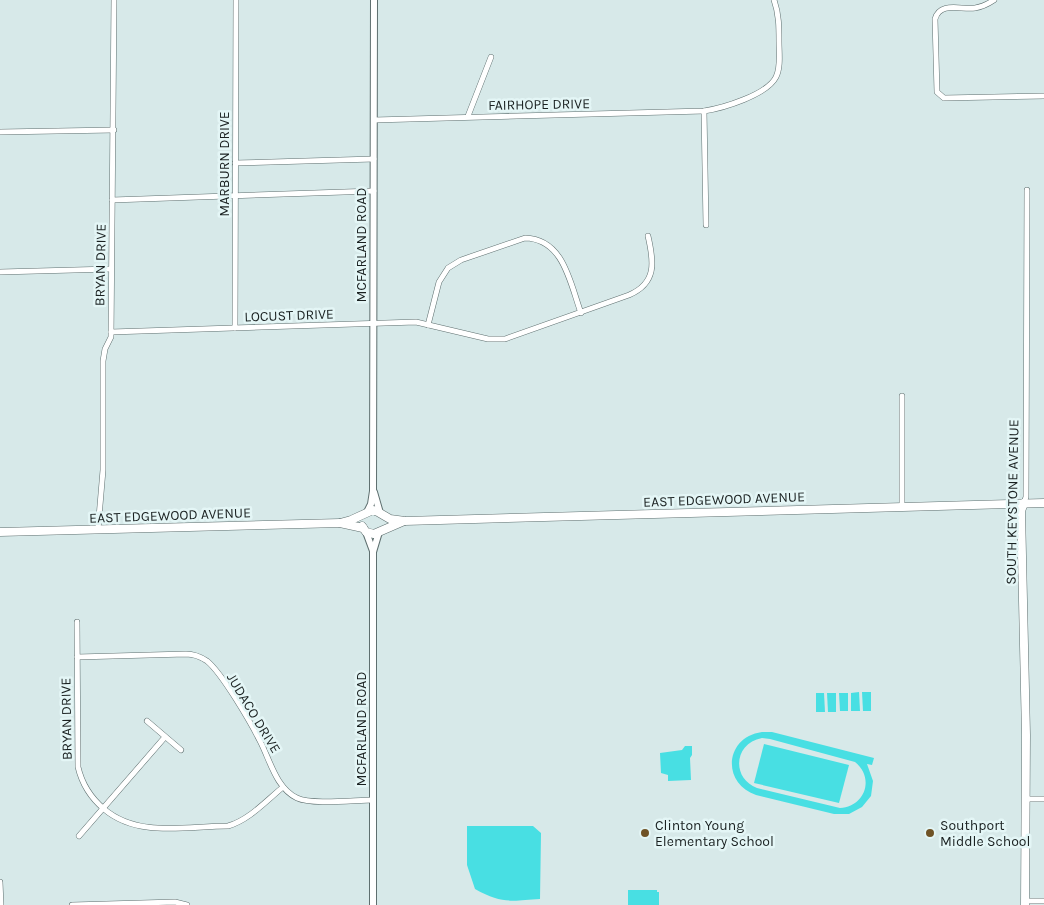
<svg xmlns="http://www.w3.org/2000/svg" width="1044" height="905" font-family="Karla,sans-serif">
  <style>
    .green { fill: #48dfe3; fill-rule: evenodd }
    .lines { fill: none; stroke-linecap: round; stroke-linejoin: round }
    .minor-casing { stroke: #5e6f6f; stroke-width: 6 }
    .tertiary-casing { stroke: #5e6f6f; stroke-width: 8 }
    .secondary-casing { stroke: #5e6f6f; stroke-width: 9 }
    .minor { stroke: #fff; stroke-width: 5 }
    .tertiary { stroke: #fff; stroke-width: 6 }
    .secondary { stroke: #fff; stroke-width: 8 }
    .poi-dot { fill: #6f5326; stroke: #e4f6f6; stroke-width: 2 }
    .labels { text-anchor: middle; stroke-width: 5; stroke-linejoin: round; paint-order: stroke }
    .street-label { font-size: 14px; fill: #1a2121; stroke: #e4f6f6 }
    .poi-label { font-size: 14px; fill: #1a2121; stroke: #e4f6f6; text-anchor: start }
  </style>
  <rect width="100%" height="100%" fill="#d7e9e9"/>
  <!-- green -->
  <g class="green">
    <polygon points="859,692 860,711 851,711 851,693"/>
    <polygon points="862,692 871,692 871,711 863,711"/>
    <polygon points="816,693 824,693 825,712 816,712"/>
    <polygon points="827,693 836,693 836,712 828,712"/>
    <polygon points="839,693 848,693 848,711 840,711"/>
    <path d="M762 732H772L874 758 872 765 867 764 873 781 871 796 862 807 849 814H834L756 795C721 783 725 737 762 732ZM762 738 770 739 855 762C875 778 865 807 840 808L757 788C731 778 734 743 762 738Z"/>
    <polygon points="764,744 849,765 839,803 754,783"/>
    <polygon points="685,746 692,746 692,755 690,758 691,780 668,781 668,775 661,773 660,753 682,750"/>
    <path d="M467 826H533L541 833 540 899C511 901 502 904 475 889L467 865Z"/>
    <polygon points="657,890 657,892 659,892 659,905 628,905 628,890"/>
  </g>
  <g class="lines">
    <defs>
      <g id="minor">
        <path d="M994 0C988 4 982 7 975 8 961 10 940 1 935 19L937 92 944 98 1044 96"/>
        <polyline points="704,111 706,225"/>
        <polyline points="468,116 491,57"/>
        <path d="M374 120 704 111C723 108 767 95 776 77 781 67 779 53 779 42 779 27 779 14 774 0"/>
        <polyline points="0,132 114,130"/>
        <polyline points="235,163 374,159"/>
        <polyline points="112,200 374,191"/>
        <polyline points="0,272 111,269"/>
        <path d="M428 325 439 282 448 268 461 260 525 238C564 239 570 283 581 313"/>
        <polyline points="235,328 236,0"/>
        <path d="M111 332 416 322 488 339H505L629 295C657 283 654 262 648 236"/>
        <polyline points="1024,503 1026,497 1027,190"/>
        <polyline points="902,507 902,396"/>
        <polyline points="98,529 103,470 103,361 105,349 111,337 114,0"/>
        <path d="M77 622 78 767C82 784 91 798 104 809 138 838 186 826 228 826 249 820 266 801 283 787"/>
        <path d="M77 657 186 654C193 654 201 657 207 661 222 673 251 723 260 741 270 760 276 788 297 798 312 805 355 800 373 800"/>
        <polyline points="147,721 181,750"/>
        <polyline points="1025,799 1044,799"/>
        <polyline points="79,836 165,737"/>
        <polyline points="0,882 1,905"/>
        <polyline points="1025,901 1044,901"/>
        <polyline points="72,905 175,902 187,905"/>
      </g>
      <g id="tertiary">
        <polyline points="374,492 380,513"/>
        <polyline points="367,512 371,504 373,491 374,0"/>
        <polyline points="366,532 373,551"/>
        <polyline points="373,905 373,552 379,532"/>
      </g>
      <g id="secondary">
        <polyline points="1024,503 1021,511 1026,735 1025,905"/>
        <polyline points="340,523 351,520 373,510 378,512 390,519 405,521 1044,503"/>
        <polyline points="362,526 366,532 374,534 404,521"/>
        <polyline points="0,532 340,523 363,528"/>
      </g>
    </defs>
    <!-- minor casing -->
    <use href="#minor" class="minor-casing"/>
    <!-- tertiary casing -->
    <use href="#tertiary" class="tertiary-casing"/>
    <!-- secondary casing -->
    <use href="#secondary" class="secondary-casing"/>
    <!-- minor -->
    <use href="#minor" class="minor"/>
    <!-- tertiary -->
    <use href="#tertiary" class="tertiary"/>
    <!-- secondary -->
    <use href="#secondary" class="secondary"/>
  </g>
  <!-- markers -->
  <g class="poi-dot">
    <circle cx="645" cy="833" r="5"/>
    <circle cx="930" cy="833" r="5"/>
  </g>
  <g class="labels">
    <!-- street labels -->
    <g class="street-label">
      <text transform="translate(539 104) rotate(-1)" y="5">FAIRHOPE DRIVE</text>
      <text transform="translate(224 164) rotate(-90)" y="5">MARBURN DRIVE</text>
      <text transform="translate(361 245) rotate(-90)" y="5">MCFARLAND ROAD</text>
      <text transform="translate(100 265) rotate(-89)" y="5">BRYAN DRIVE</text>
      <text transform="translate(289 315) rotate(-2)" y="5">LOCUST DRIVE</text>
      <text transform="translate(724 499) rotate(-2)" y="5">EAST EDGEWOOD AVENUE</text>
      <text transform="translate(1012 502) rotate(-89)" y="5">SOUTH KEYSTONE AVENUE</text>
      <text transform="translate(170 515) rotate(-2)" y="5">EAST EDGEWOOD AVENUE</text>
      <text transform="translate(254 713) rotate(59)" y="5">JUDACO DRIVE</text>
      <text transform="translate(66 719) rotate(-91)" y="5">BRYAN DRIVE</text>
      <text transform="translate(361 729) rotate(-90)" y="5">MCFARLAND ROAD</text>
    </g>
    <!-- poi labels -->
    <g class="poi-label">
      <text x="655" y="830">Clinton Young<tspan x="655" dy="16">Elementary School</tspan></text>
      <text x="940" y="830">Southport<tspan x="940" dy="16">Middle School</tspan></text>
    </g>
  </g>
</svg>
